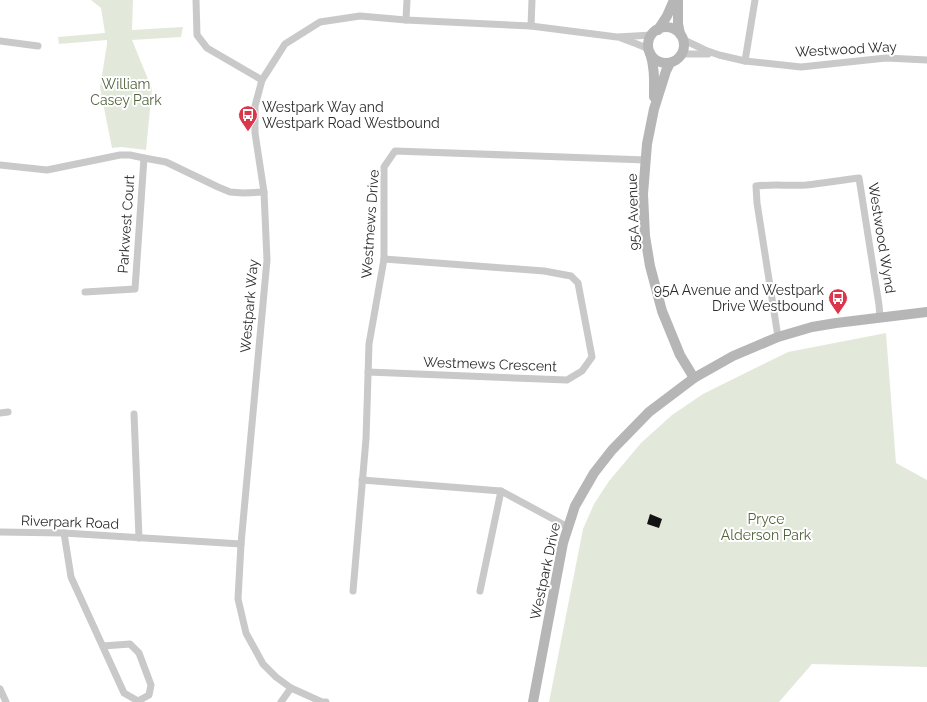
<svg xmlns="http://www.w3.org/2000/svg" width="927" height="702" font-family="Raleway,sans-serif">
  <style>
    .green { fill: #e3e9da }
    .building { fill: #131313 }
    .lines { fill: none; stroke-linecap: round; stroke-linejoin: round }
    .street { stroke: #c9c9c9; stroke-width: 7 }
    .secondary { stroke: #b6b6b6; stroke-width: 10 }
    .labels { text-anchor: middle; stroke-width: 4; stroke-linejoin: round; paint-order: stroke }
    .street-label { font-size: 14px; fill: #2c2c2c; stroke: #fff }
    .park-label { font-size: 14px; fill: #51643c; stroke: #fff }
    .poi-label { font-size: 14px; fill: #2c2c2c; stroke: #fff; text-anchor: start }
  </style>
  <rect width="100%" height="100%" fill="#fff"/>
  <!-- green -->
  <g class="green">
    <polygon points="91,0 133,0 132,30 183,27 181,37 132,40 152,89 146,150 121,147 112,148 100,88 107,44 107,40 59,44 58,37 105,33 101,8"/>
    <polygon points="886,333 896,463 927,480 927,667 812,664 779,702 549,702 583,529 594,504 609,481 641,443 672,415 703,394 788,352"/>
  </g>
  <!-- building -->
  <polygon class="building" points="650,514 662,519 659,528 647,524"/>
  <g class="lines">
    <!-- street -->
    <g class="street">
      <polyline points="196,0 197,35 207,48 262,80"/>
      <polyline points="406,20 407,0"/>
      <polyline points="531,26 532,0"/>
      <polyline points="621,38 637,44 649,49"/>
      <polyline points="682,39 705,50 719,55 745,61 801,67 886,58 927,60"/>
      <polyline points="0,41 38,46"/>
      <polyline points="682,54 708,54"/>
      <polyline points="745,61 755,0"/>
      <polyline points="0,165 47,170 120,155 130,155 144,158 166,162 218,187 230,192 243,193 264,192"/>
      <polyline points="85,292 135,289 144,158"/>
      <path d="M778 337 757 203 756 186C773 184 789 186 806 185 824 183 842 180 859 178L879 305 880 318"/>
      <polyline points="368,372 567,380 582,371 592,357 578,283 571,276 544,271 384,259"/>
      <polyline points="0,413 8,412"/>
      <polyline points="134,414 139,538"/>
      <polyline points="362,480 501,491 568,527"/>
      <polyline points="0,532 64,533 241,544"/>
      <polyline points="64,533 71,577 124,693 138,701 149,695 151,685 139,653 130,644 103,646"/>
      <polyline points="353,591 366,439 369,344 384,259 384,167 395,151 646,160"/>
      <polyline points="480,591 501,491"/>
      <polyline points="0,689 6,702"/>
      <polyline points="281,702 291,688"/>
      <polyline points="326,702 322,702 291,688 276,677 263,664 246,633 238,599 241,544 267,260 264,192 255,133 255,106 262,80 285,44 320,22 360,16 406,20 531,26 617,37 652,35"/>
    </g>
    <!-- secondary -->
    <g class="secondary">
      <polyline points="678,0 678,24 680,34"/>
      <circle cx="666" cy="45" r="18"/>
      <polyline points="658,30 667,16 674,0"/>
      <path d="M650 53C655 68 654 82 654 97"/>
      <polyline points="670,63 666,71 654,109 647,144 643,194 645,236 650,266 662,311 680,355 694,378"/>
      <polyline points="533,702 563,543 575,506 594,473 612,450 649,412 694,378 733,356 778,337 812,327 836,323 927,312"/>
    </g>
  </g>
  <!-- icons -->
  <defs>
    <symbol id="bus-pin" viewBox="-11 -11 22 30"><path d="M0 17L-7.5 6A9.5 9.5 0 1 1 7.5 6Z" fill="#db364a" stroke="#fff"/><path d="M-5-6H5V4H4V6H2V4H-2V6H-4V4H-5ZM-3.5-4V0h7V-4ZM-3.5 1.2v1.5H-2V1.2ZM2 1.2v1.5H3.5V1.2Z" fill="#fff"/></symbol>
  </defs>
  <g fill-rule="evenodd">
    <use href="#bus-pin" x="237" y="104" width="22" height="30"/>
    <use href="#bus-pin" x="827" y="287" width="22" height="30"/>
  </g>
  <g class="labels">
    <!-- street labels -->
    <g class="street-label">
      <text transform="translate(846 49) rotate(-3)" y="5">Westwood Way</text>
      <text transform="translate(633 212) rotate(-92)" y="5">95A Avenue</text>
      <text transform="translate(126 224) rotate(-86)" y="5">Parkwest Court</text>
      <text transform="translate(370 224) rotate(-86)" y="5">Westmews Drive</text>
      <text transform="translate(882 238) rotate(81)" y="5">Westwood Wynd</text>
      <text transform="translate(249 306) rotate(-85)" y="5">Westpark Way</text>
      <text transform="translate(490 364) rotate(2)" y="5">Westmews Crescent</text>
      <text transform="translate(70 522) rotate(2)" y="5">Riverpark Road</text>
      <text transform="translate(545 571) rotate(-78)" y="5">Westpark Drive</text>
    </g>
    <!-- park labels -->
    <g class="park-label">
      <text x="126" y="89">William<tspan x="126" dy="16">Casey Park</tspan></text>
      <text x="766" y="524">Pryce<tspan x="766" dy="16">Alderson Park</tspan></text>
    </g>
    <!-- poi labels -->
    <g class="poi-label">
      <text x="262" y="112">Westpark Way and<tspan x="262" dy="16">Westpark Road Westbound</tspan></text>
      <text x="824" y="295" text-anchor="end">95A Avenue and Westpark<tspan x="824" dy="16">Drive Westbound</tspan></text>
    </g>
  </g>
</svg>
